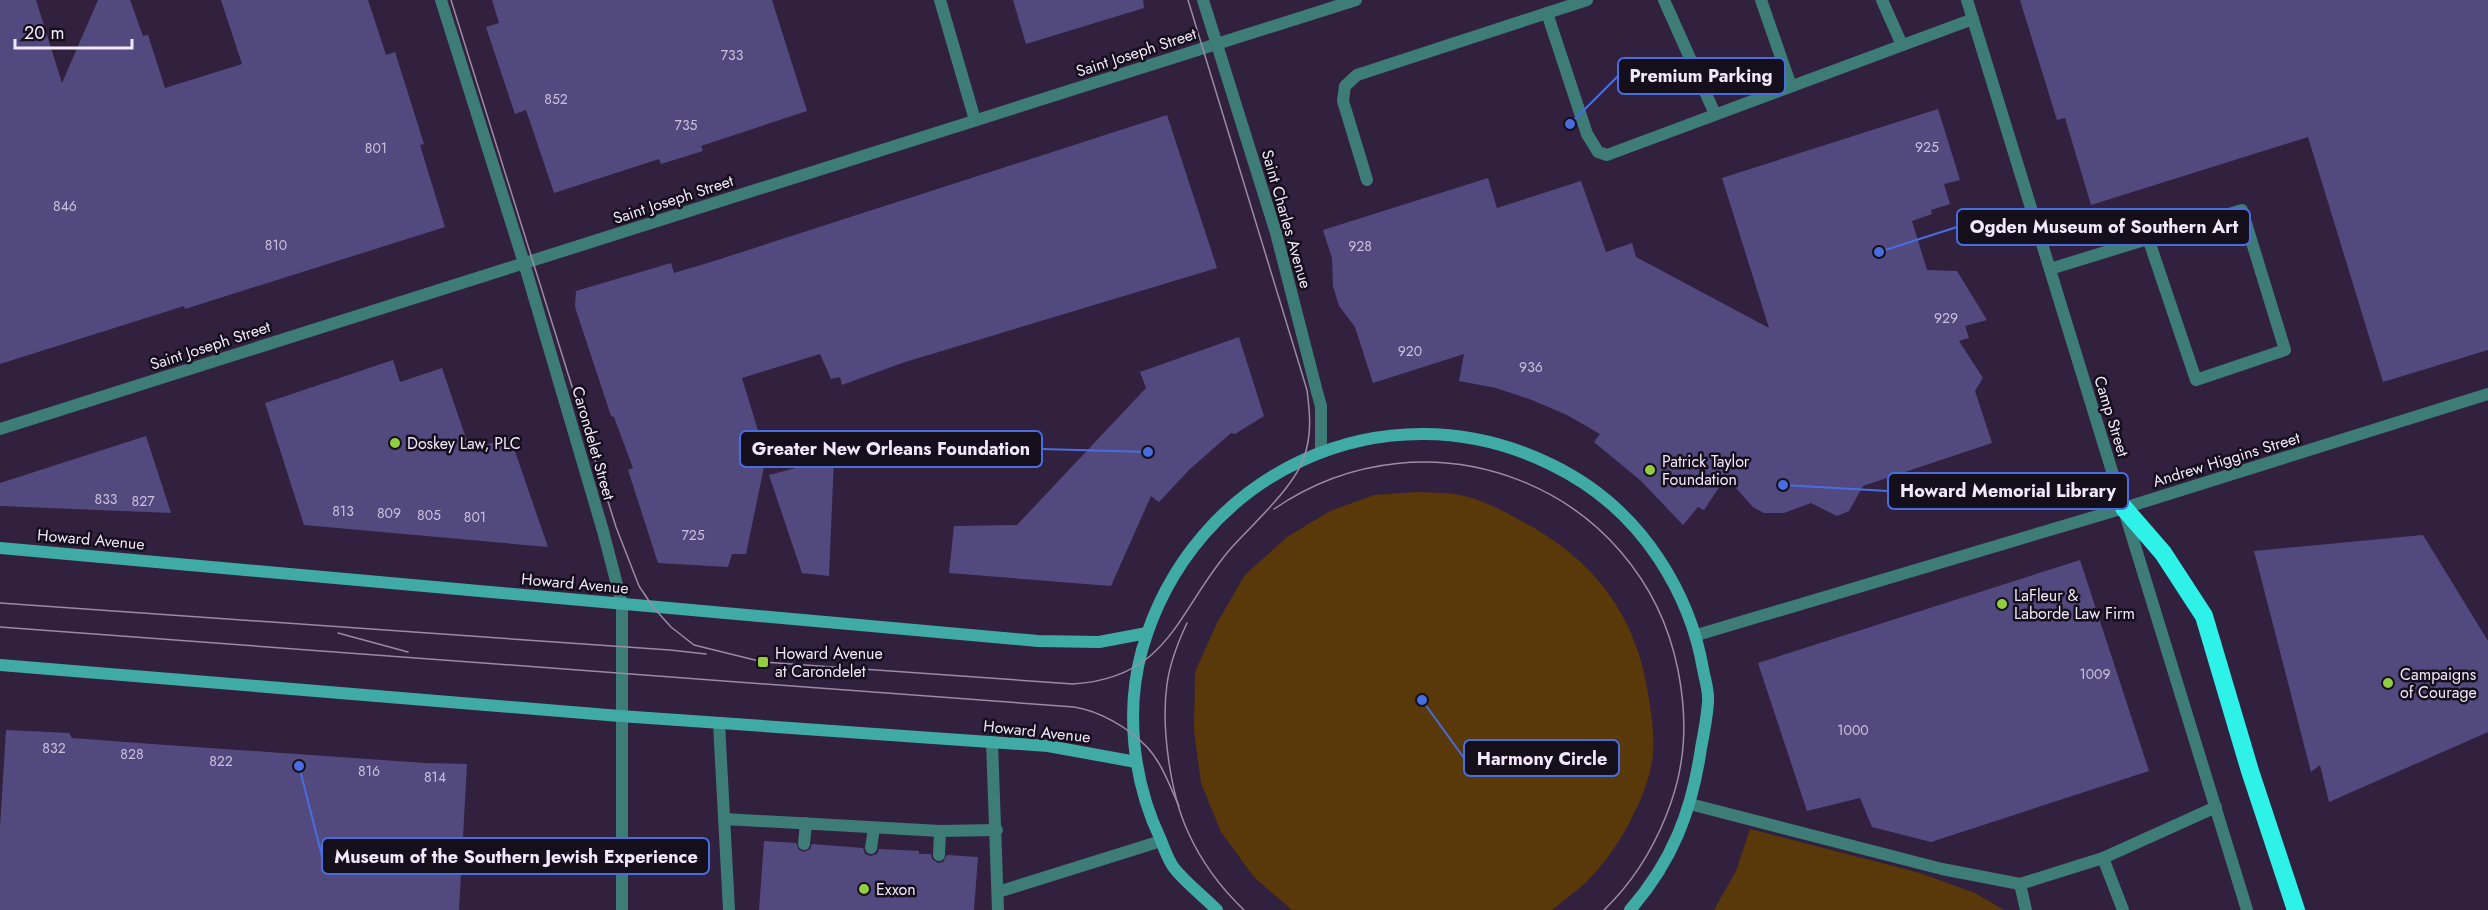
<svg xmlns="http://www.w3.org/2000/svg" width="2488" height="910" font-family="Jost,sans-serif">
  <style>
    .green { fill: #593809 }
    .building { fill: #524a7e }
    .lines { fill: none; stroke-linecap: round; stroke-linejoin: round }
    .service { stroke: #3e7c78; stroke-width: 12 }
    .minor { stroke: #3e7c78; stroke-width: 12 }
    .tertiary { stroke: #3e7c78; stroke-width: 12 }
    .secondary { stroke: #40aba5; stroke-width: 12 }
    .motorway { stroke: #2ef1e7; stroke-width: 18 }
    .tram { stroke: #9a8ca5; stroke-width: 1.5 }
    .poi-dot { fill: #92cd3f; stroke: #150e1b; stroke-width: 2 }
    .labels { text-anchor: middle; stroke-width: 5; stroke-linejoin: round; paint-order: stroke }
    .number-label { font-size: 14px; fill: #cac0dc }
    .street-label { font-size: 16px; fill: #f2e7fb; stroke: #150e1b }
    .poi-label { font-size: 16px; fill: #f2e7fb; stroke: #150e1b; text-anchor: start }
    .leader { fill: none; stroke: #486ddf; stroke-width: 2 }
    .callout-dot { fill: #486ddf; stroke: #150e1b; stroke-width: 2 }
    .callout { fill: #150e1b; stroke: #486ddf; stroke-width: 2 }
    .callout-label { font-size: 18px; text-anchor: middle; font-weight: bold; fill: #f2e7fb }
  </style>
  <rect width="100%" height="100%" fill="#32203f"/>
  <!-- green -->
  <g class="green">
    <path d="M1418 492C1434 493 1453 492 1468 497 1485 501 1503 511 1518 519 1591 557 1636 612 1648 694 1652 717 1656 744 1651 767 1643 805 1613 858 1584 884 1574 893 1563 901 1552 910H1292L1254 877 1221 832 1201 783 1194 730 1195 672 1217 623 1245 575 1287 537 1330 511 1374 495Z"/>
    <polygon points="1750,829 1920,873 1975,893 2004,910 1714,910 1736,871"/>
  </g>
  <!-- building -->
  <g class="building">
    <polygon points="0,0 36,0 62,83 98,0 130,0 143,36 148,35 165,88 242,64 221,0 368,0 386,55 395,52 424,144 420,145 445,227 185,309 184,306 0,364"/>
    <polygon points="492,0 772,0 807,111 701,146 703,151 661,164 659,159 554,193 526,110 515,114 486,27 499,23"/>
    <polygon points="1013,0 1143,0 1144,8 1026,44"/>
    <polygon points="2020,0 2488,0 2488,350 2383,382 2308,137 2091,205 2065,118 2057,120"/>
    <polygon points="1938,109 1960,180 1944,184 1950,204 1931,210 1932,214 1912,221 1927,270 1957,271 1987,320 1965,326 1969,338 1959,341 1983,378 1975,391 1992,443 1863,486 1849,511 1837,516 1811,503 1784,513 1764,513 1753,507 1726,477 1704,510 1698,507 1683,525 1641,481 1594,442 1600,434 1567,415 1532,400 1496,388 1459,381 1464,354 1373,383 1355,327 1339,306 1333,286 1332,258 1323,230 1488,178 1497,208 1581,181 1606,252 1632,243 1636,257 1769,328 1722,178"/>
    <polygon points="1167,115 1217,268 902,363 842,385 840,377 831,379 820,354 742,378 766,457 746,554 732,554 728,567 658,563 628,470 633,468 614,417 611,416 575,307 576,291 671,263 674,273 711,262"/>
    <polygon points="1239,337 1264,416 1235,434 1231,433 1189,470 1159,502 1151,496 1111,586 949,573 954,526 1017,525 1146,388 1140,372"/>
    <polygon points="393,360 400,382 442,368 470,450 510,437 548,547 304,525 265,403"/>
    <polygon points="146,436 171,513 0,506 0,483"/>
    <polygon points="834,458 829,576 802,573 769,475"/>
    <polygon points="2423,535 2488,641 2488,732 2329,802 2320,765 2311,772 2254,551"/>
    <polygon points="2080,560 2149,771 1931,842 1872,827 1860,798 1807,811 1758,663"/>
    <polygon points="6,730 69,733 72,738 166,745 425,763 467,764 459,910 0,910 0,828"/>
    <polygon points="764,841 796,843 799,850 804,852 810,849 812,844 863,848 865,854 870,856 877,854 879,849 919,851 919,854 931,854 932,859 938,863 943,862 947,855 978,857 974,910 759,910"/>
  </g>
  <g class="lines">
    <!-- service -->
    <g class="service">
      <polyline points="940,0 975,120"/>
      <polyline points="1664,0 1715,114"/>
      <polyline points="1761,0 1791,86"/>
      <polyline points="1882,0 1902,45"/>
      <polyline points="1547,13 1587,134 1598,152 1607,155 1973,19"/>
      <polyline points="1367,180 1343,101 1345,86 1357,75 1587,0"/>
      <polyline points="2050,269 2242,210 2285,350 2196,380 2148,238"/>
      <polyline points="719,723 729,910"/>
      <polyline points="992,742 998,910"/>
      <polyline points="1690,804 1942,869 2020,884"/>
      <polyline points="724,819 940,831 997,830"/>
      <polyline points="804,844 806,823"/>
      <polyline points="871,848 874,828"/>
      <polyline points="939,855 940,831"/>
      <polyline points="2103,858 2216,807"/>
      <polyline points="998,892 1161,841"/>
      <polyline points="2026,910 2020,884 2103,858 2123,910"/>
    </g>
    <!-- minor -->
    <g class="minor">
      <polyline points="441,0 524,263 603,531 622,604 622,910"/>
      <polyline points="1967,0 2247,910"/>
      <polyline points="0,429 1356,0"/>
    </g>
    <!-- tertiary -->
    <g class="tertiary">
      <polyline points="1203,0 1276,233 1317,392 1321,406 1321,451"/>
      <polyline points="1697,635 2124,508 2488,394"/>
    </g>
    <!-- secondary -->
    <g class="secondary">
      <polyline points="0,548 1038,641 1099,642 1147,633"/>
      <polyline points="0,665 620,716 1048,746 1136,762"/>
      <path d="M1217 910C1203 896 1186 883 1174 868 1168 860 1164 848 1160 838 1133 781 1125 711 1142 650 1192 473 1384 383 1550 464 1594 485 1632 518 1659 559 1682 594 1696 628 1703 669 1705 680 1709 691 1708 702 1707 717 1704 733 1701 748 1692 811 1672 862 1630 910"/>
    </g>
    <!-- motorway -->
    <polyline class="motorway" points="2124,508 2163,553 2204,616 2250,771 2296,910"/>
    <!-- tram -->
    <g class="tram">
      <path d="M451 0 616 527 639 586 653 607 671 627 694 645 763 662 1073 684C1172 678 1178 607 1233 546 1254 523 1295 486 1304 457 1312 435 1310 413 1307 390L1188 0"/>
      <path d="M1274 509C1428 403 1641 485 1678 670 1688 721 1686 767 1666 816 1652 851 1631 884 1604 910"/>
      <polyline points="0,603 670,650 706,654"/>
      <path d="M1187 623C1178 642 1170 663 1167 684 1161 726 1170 793 1188 832 1201 861 1221 888 1244 910"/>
      <path d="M0 627 1074 707C1100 711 1129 728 1147 747 1162 763 1170 787 1179 806"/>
      <polyline points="338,633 408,652"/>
    </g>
  </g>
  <!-- markers -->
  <g class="poi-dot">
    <circle cx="395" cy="443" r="6"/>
    <circle cx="1650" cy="470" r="6"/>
    <circle cx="2002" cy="604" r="6"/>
    <rect x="757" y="656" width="12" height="12" rx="3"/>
    <circle cx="2388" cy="683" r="6"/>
    <circle cx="864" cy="889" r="6"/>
  </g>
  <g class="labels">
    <!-- number labels -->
    <g class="number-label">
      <text x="732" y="60">733</text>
      <text x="556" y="104">852</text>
      <text x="686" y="130">735</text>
      <text x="1927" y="152">925</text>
      <text x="376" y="153">801</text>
      <text x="65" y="211">846</text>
      <text x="276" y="250">810</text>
      <text x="1360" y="251">928</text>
      <text x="1946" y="323">929</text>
      <text x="1410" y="356">920</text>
      <text x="1531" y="372">936</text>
      <text x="106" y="504">833</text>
      <text x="143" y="506">827</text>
      <text x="343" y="516">813</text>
      <text x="389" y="518">809</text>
      <text x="429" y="520">805</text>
      <text x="475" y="522">801</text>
      <text x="693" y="540">725</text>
      <text x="2095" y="679">1009</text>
      <text x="1853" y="735">1000</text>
      <text x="54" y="753">832</text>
      <text x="132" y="759">828</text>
      <text x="221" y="766">822</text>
      <text x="369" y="776">816</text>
      <text x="435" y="782">814</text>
    </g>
    <!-- street labels -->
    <g class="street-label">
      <text transform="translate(1136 52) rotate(-18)" y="6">Saint Joseph Street</text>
      <text transform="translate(673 199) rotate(-18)" y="6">Saint Joseph Street</text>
      <text transform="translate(1287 219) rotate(74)" y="6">Saint Charles Avenue</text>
      <text transform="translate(210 345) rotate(-18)" y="6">Saint Joseph Street</text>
      <text transform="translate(2112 416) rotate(73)" y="6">Camp Street</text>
      <text transform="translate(594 443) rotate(74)" y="6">Carondelet Street</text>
      <text transform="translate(2226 459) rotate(-17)" y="6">Andrew Higgins Street</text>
      <text transform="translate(91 539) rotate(5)" y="6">Howard Avenue</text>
      <text transform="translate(575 583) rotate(5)" y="6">Howard Avenue</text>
      <text transform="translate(1037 731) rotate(6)" y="6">Howard Avenue</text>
    </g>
    <!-- poi labels -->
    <g class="poi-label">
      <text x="407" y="449">Doskey Law, PLC</text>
      <text x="1662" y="467">Patrick Taylor<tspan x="1662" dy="18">Foundation</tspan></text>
      <text x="2014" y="601">LaFleur &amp;<tspan x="2014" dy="18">Laborde Law Firm</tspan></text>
      <text x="775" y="659">Howard Avenue<tspan x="775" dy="18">at Carondelet</tspan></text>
      <text x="2400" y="680">Campaigns<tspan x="2400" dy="18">of Courage</tspan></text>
      <text x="876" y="895">Exxon</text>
    </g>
  </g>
  <!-- callouts -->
  <path class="leader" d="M1570 124L1618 76M1879 252L1957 227M1148 452L1042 449M1783 485L1888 491M1422 700L1464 758M299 766L322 856"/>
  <g class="callout-dot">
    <circle cx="1570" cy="124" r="6"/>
    <circle cx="1879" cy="252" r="6"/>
    <circle cx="1148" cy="452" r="6"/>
    <circle cx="1783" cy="485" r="6"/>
    <circle cx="1422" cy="700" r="6"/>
    <circle cx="299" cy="766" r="6"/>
  </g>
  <g class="callout">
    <rect x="1618" y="58" width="167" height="36" rx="6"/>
    <rect x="1957" y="209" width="293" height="36" rx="6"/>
    <rect x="740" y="431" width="302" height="36" rx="6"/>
    <rect x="1888" y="473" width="240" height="36" rx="6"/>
    <rect x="1464" y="740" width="155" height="36" rx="6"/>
    <rect x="322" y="838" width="387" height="36" rx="6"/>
  </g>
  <g class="callout-label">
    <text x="1701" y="82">Premium Parking</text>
    <text x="2104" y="233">Ogden Museum of Southern Art</text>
    <text x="891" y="455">Greater New Orleans Foundation</text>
    <text x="2008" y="497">Howard Memorial Library</text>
    <text x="1542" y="765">Harmony Circle</text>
    <text x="516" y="863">Museum of the Southern Jewish Experience</text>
  </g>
  <!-- scale -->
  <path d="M15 39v9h117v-9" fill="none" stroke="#f2e7fb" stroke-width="3"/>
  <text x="24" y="39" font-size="18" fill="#f2e7fb" stroke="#150e1b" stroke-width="4.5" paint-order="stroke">20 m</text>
</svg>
